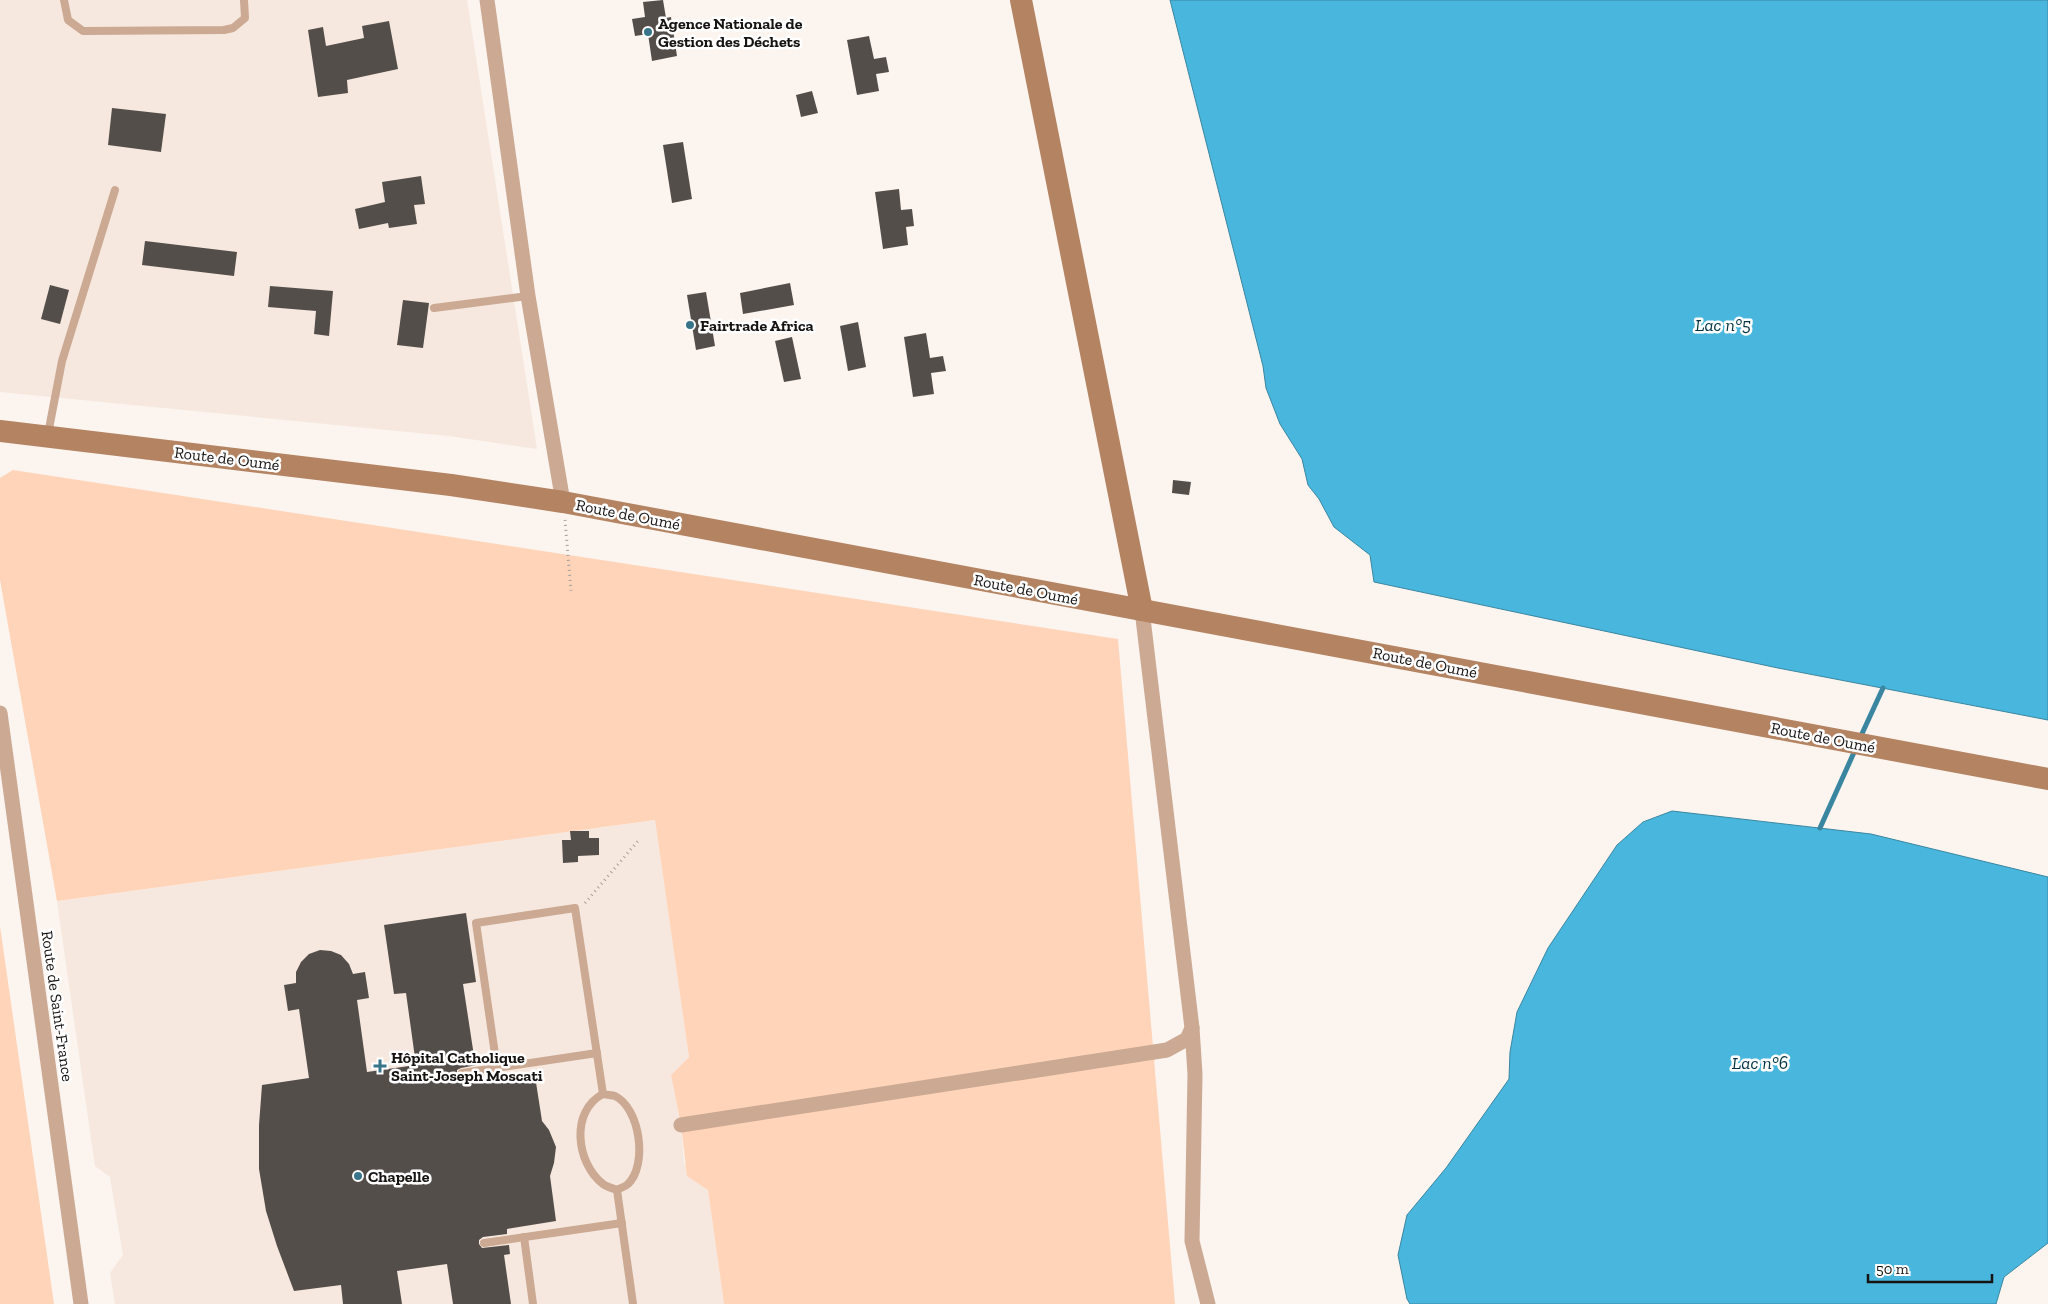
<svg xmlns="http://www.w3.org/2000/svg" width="2048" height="1304" font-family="'Zilla Slab',serif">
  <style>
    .built { fill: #f6e8de }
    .green { fill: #ffd4b9 }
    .water { fill: #49b7dd; stroke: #3a86a0 }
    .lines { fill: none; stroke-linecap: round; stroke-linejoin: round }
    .stream { stroke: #3a86a0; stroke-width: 5 }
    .building { fill: #544e4b }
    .path { stroke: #a49f9c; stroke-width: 3; stroke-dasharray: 1 4; stroke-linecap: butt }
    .lane { stroke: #cba993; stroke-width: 8 }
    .street { stroke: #cba993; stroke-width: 15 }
    .secondary { stroke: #b48362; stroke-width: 22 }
    .poi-dot { fill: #38758b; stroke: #fff; stroke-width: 2 }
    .labels { text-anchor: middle; stroke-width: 5; stroke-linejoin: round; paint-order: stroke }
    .poi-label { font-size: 16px; font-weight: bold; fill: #161312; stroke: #fff; text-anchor: start }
    .street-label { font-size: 16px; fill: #161312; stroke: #fff }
    .water-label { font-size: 18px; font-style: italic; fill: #003343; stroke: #fff }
  </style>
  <rect width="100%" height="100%" fill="#fbf4ef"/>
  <!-- built -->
  <g class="built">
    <polygon points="0,0 467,0 537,449 449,436 0,392"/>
    <polygon points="655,820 689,1057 671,1075 681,1125 684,1163 708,1190 724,1304 115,1304 110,1273 123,1255 110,1177 95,1166 57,901"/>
  </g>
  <!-- green -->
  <g class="green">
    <polygon points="13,470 1118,639 1175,1304 724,1304 708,1190 687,1176 681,1125 671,1075 689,1057 655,820 57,901 0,580 0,478"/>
    <polygon points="0,926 54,1304 0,1304"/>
  </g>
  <!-- water -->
  <g class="water">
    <polygon points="1170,0 2048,0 2048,720 1778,668 1374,582 1370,555 1334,527 1319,499 1308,485 1302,459 1280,424 1266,388 1263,366"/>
    <polygon points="1672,811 1871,834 2048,877 2048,1243 2004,1277 1996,1304 1410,1304 1407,1299 1398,1255 1407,1215 1446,1168 1509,1079 1510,1052 1517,1012 1548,948 1617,845 1643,822"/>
  </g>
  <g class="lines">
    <!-- stream -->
    <g class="stream">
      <polyline points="1860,738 1883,688"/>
      <polyline points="1820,828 1856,748"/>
    </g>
  </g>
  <!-- building -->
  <g class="building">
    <polygon points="663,0 666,18 671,17 677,56 652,61 648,34 635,36 632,19 645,17 643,2"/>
    <polygon points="389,21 398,69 347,80 348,93 318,97 308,30 323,27 326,46 364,38 362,26"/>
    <polygon points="869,36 874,59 886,57 889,72 876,74 879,91 857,95 847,40"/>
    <polygon points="812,91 818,113 801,117 796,95"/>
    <polygon points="112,108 166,114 161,152 108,145"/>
    <polygon points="683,142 692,199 672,203 663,145"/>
    <polygon points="421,176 425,204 414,205 417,224 389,228 388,223 359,229 355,209 385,202 382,182"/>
    <polygon points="899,189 901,210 912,209 914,226 906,227 908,245 883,249 875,192"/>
    <polygon points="145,241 237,252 234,276 142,265"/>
    <polygon points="790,283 794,305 743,314 740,293"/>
    <polygon points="50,285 69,290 60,324 41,319"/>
    <polygon points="270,286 333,291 329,336 314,334 316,311 268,307"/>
    <polygon points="706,292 715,346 696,350 687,295"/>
    <polygon points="403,300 429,303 423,348 397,345"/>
    <polygon points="858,322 866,367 848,371 840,326"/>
    <polygon points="926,333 930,358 943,356 946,371 931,373 934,394 913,397 904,337"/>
    <polygon points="792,337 801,379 784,382 775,341"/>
    <polygon points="1173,480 1191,482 1189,495 1172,493"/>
    <polygon points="570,831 589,831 589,838 599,838 599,855 578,856 578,862 563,863 562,840 571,840"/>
    <polygon points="466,913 476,982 463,984 474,1056 480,1055 482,1064 461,1068 457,1070 457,1074 462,1079 483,1076 485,1083 535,1076 542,1121 549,1130 556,1147 554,1163 550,1176 556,1221 507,1229 507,1234 483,1237 479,1240 479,1244 482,1248 509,1245 510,1254 504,1255 511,1304 453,1304 447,1264 397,1271 402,1304 343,1304 341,1285 294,1291 277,1246 266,1211 259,1169 259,1125 262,1085 309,1078 299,1009 288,1011 284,985 296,983 296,972 301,962 309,954 320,950 331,951 341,955 349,964 353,974 365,972 369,998 357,1000 367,1072 416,1065 406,993 394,994 384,925"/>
  </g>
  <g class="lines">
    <!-- path -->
    <g class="path">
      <polyline points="565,520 571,591"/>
      <polyline points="585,903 638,841"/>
    </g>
    <!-- lane -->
    <g class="lane">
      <polyline points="64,0 68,20 83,31 224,30 233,28 245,18 244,0"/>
      <polyline points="434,308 528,296"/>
      <polyline points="48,434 62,361 115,190"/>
      <polyline points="497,1068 476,923 575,908 603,1094"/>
      <polyline points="462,1073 597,1053"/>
      <path d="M603 1094C606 1095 612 1095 615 1096 640 1108 648 1165 628 1184 625 1187 620 1188 617 1190 612 1188 607 1187 603 1184 576 1163 570 1111 603 1094Z"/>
      <polyline points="617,1190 633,1304"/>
      <polyline points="524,1237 533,1304"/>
      <polyline points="484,1243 622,1223"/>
    </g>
    <!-- street -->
    <g class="street">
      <polyline points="487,0 528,296 563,502"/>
      <polyline points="0,713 81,1304"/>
      <polyline points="1192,1028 1195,1074 1192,1241 1208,1304"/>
      <polyline points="681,1125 1167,1050 1187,1039 1192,1028 1142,610"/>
    </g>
    <!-- secondary -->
    <g class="secondary">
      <polyline points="1021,0 1142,610"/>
      <polyline points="0,431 451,485 563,502 2048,779"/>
    </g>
  </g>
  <!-- markers -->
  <g class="poi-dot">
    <circle cx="648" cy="32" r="5"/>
    <circle cx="690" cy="325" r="5"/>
    <path d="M377.5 1058.5h5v5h5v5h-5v5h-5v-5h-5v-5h5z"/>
    <circle cx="358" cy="1176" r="5"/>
  </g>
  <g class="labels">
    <!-- poi labels -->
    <g class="poi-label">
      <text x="658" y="29">Agence Nationale de<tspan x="658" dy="18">Gestion des Déchets</tspan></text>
      <text x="700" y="331">Fairtrade Africa</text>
      <text x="391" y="1063">Hôpital Catholique<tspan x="391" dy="18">Saint-Joseph Moscati</tspan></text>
      <text x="368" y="1182">Chapelle</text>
    </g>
    <!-- street labels -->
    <g class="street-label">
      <text transform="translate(227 458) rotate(7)" y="6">Route de Oumé</text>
      <text transform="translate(628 514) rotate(11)" y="6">Route de Oumé</text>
      <text transform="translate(1026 589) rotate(11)" y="6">Route de Oumé</text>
      <text transform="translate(1425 662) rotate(11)" y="6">Route de Oumé</text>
      <text transform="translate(1823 737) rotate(11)" y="6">Route de Oumé</text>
      <text transform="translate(58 1006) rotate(82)" y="6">Route de Saint-France</text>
    </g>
    <!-- water labels -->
    <g class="water-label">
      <text x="1723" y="331">Lac n°5</text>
      <text x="1760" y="1069">Lac n°6</text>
    </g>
  </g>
  <!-- scale -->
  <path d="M1868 1274v8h124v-8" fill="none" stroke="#161312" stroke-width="2.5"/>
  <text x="1876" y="1274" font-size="15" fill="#161312" stroke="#ffffff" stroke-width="4" paint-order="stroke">50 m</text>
</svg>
